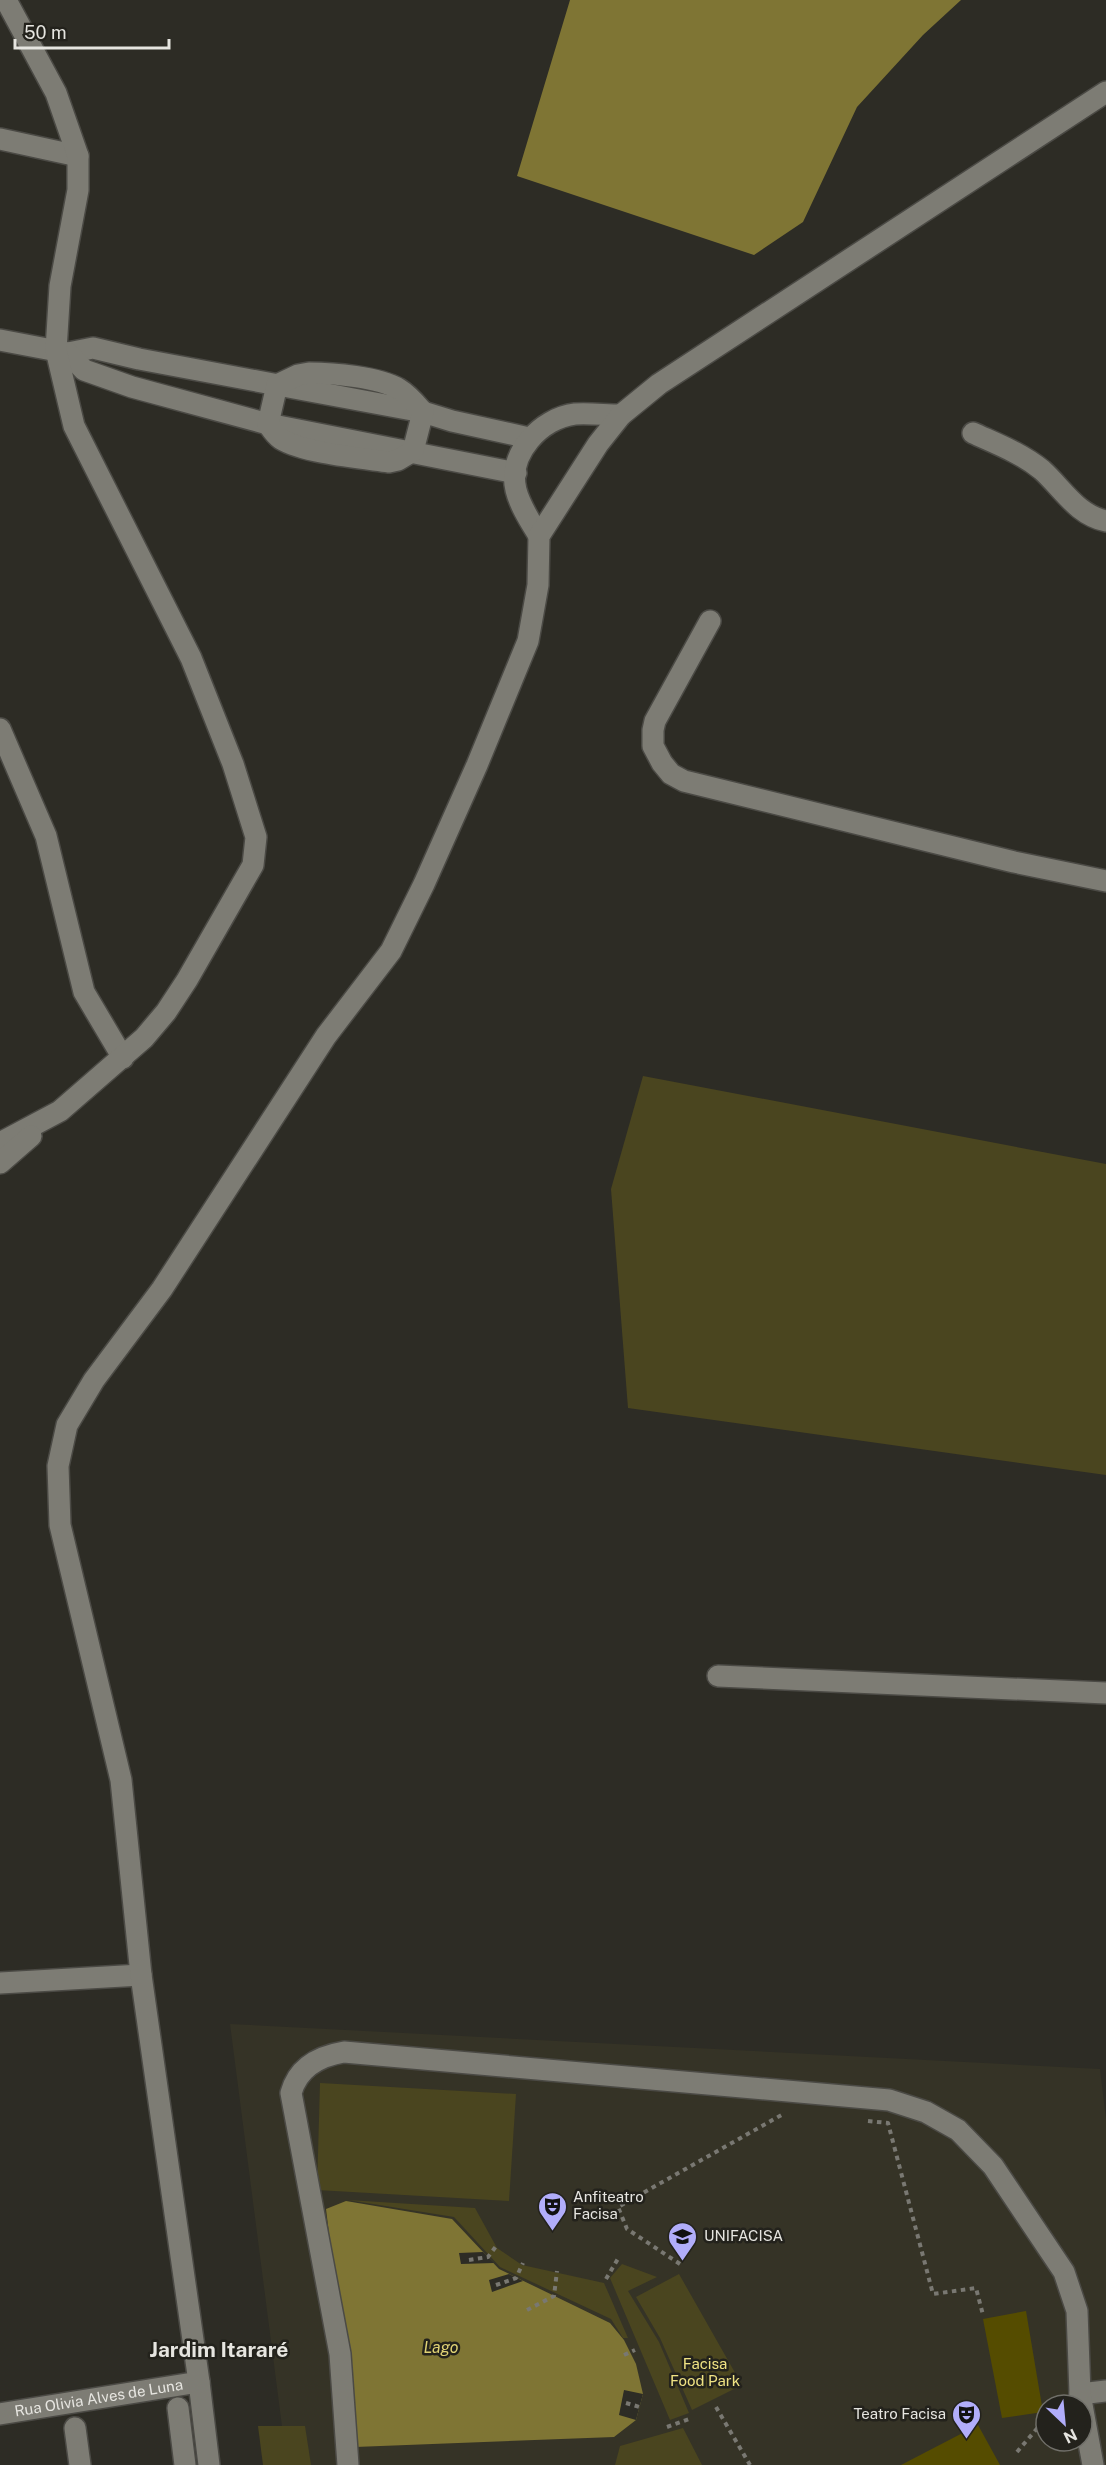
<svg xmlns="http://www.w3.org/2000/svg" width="1106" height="2465" font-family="'Public Sans',sans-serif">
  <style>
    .built { fill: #353326; fill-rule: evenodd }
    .green { fill: #4a451f }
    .water { fill: #7f7534 }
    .pier { fill: #2d2c25 }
    .building { fill: #554c00 }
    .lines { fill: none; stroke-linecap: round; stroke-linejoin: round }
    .minor-casing { stroke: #4b4a45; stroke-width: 24 }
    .path { stroke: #797872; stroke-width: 4; stroke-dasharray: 4.5 4.5; stroke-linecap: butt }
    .minor { stroke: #7d7c74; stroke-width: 21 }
    .labels { text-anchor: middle; stroke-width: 5; stroke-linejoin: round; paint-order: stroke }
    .poi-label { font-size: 15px; fill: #e6e5e0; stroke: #23221c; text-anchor: start }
    .park-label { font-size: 15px; fill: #efe283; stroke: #23221c }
    .street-label { font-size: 15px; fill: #e6e5e0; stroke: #23221c }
    .water-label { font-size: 16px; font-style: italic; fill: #e1d375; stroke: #23221c }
    .district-label { font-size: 21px; font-weight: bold; fill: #e6e5e0; stroke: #23221c }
  </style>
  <rect width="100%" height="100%" fill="#2d2c25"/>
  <!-- built -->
  <path class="built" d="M230 2024 1100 2069 1106 2119V2465H287ZM1046 2405H1082V2441H1046Z"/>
  <!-- green -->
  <g class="green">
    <polygon points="643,1076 1106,1164 1106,1475 628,1408 611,1189"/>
    <polygon points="320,2083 516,2094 509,2201 317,2190"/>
    <polygon points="348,2200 475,2208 497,2248 522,2265 604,2283 628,2338 623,2338 611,2319 500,2267 454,2217"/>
    <polygon points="622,2264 657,2277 628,2291 659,2342 689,2413 670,2420 610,2278"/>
    <polygon points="679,2274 742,2385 692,2410 660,2338 636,2297"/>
    <polygon points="258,2426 305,2426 311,2465 263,2465"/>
    <polygon points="683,2428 702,2465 615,2465 620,2446"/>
  </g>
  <!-- water -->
  <g class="water">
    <polygon points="570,0 961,0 923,35 857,107 803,222 754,255 517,176"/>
    <polygon points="346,2201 452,2219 499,2269 610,2323 624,2340 636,2364 643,2394 636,2420 614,2437 355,2447 326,2209"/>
  </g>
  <!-- pier -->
  <g class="pier">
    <polygon points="483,2252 494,2263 461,2264 459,2253"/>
    <polygon points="509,2274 523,2281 492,2292 489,2280"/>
    <polygon points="624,2390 643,2394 636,2420 619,2415"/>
  </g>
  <!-- building -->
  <g class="building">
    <polygon points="1026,2311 1043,2412 1002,2418 983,2319"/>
    <polygon points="978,2425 1000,2465 901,2465"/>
  </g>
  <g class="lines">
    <defs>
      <g id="minor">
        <polyline points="0,139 78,156"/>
        <polyline points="0,340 68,353 93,348 139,359 423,412 452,421 529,438"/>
        <polyline points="68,353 84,370 132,387 268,424 516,473"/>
        <path d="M309 373C334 373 378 377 399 389 409 395 416 404 423 412L413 451 398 460 389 462C360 458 304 453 281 439 275 435 272 430 268 424L277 385 298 375Z"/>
        <path d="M973 433C997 444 1021 453 1042 470 1063 489 1077 515 1106 521"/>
        <path d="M539 536C530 521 520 506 516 490 507 454 541 418 575 414 590 413 606 415 621 415"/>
        <polyline points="710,621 655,721 653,730 653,746 662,763 671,774 684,781 1014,862 1106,881"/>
        <polyline points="0,729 46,836 84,992 123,1058"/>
        <polyline points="0,1143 60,1111 144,1038 166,1012 187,980 253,865 256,837 233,764 191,658 74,426 56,350 60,286 78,190 78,156 56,93 6,0"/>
        <polyline points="0,1163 31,1136"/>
        <polyline points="718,1676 1106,1693"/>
        <polyline points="0,1983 141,1975"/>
        <polyline points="1080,2394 1106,2391"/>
        <polyline points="178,2408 185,2465"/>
        <path id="s1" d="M0 2414 199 2382"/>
        <polyline points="75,2428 80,2465"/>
        <polyline points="209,2465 199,2382 141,1975 121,1780 60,1525 58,1466 67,1425 94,1380 162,1289 326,1036 391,951 424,884 477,765 528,641 538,585 539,536 598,444 621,415 659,384 1106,92"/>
        <path d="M348 2465 340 2354 291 2093C298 2067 320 2056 344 2052L889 2100 926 2112 958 2130 993 2166 1064 2272 1077 2311 1080 2394 1093 2465"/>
      </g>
    </defs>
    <!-- minor casing -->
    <use href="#minor" class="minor-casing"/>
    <!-- path -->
    <g class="path">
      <polyline points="868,2121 888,2123 933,2294 976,2288 983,2315"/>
      <polyline points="469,2260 488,2257 497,2245"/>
      <polyline points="680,2264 627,2229 618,2207 785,2113"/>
      <polyline points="606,2279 619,2257"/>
      <polyline points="496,2285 516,2278 523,2263"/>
      <polyline points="527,2310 554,2296 557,2271"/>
      <polyline points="624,2355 635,2350"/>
      <polyline points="626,2403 643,2408"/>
      <polyline points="716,2407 750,2465"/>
      <polyline points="667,2427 692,2418"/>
      <polyline points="1017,2452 1046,2418"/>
    </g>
    <!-- minor -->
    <use href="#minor" class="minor"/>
  </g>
  <!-- icons -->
  <defs>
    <symbol id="theatre-pin" viewBox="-11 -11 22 30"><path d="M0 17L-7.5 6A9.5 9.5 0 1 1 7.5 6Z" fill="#b1adfa" stroke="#23221c"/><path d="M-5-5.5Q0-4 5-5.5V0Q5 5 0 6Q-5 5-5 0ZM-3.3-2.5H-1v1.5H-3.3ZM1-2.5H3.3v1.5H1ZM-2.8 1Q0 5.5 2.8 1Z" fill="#111"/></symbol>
    <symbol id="university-pin" viewBox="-11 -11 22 30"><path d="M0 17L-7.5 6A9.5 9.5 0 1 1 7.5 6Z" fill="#b1adfa" stroke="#23221c"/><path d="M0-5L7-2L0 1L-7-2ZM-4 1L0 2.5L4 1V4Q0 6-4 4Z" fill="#111"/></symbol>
  </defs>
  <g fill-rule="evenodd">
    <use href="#theatre-pin" x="536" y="2190" width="33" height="45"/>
    <use href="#university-pin" x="666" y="2220" width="33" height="45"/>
    <use href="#theatre-pin" x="950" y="2398" width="33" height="45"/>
  </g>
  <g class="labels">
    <!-- poi labels -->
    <g class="poi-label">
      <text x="573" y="2202">Anfiteatro<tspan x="573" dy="17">Facisa</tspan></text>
      <text x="704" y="2241">UNIFACISA</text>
      <text x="946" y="2419" text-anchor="end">Teatro Facisa</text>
    </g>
    <!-- park labels -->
    <g class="park-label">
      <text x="705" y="2369">Facisa<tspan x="705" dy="17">Food Park</tspan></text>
    </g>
    <!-- street labels -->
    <g class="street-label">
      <text dy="5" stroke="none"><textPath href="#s1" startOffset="100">Rua Olivia Alves de Luna</textPath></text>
    </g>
    <!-- water labels -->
    <g class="water-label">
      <text x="441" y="2353">Lago</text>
    </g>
    <!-- district labels -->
    <g class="district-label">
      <text x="219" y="2357">Jardim Itararé</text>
    </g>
  </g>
  <!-- north arrow -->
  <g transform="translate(1064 2423) rotate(154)"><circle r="28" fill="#23221c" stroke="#71706a" stroke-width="1.5"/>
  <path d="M0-4.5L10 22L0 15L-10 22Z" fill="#b1adfa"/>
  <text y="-9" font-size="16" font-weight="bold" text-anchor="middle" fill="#e6e5e0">N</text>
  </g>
  <!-- scale -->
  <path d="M15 39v9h154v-9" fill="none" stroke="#e6e5e0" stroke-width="3"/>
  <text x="24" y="39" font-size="18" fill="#e6e5e0" stroke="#23221c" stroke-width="4.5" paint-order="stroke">50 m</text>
</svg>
